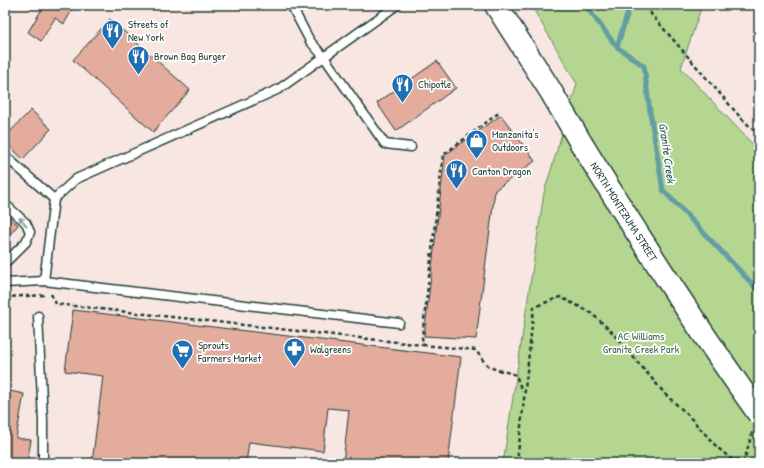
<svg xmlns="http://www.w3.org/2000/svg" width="764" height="468" font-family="'Patrick Hand',sans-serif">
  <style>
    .green { fill: #b4d690; stroke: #6a8a62 }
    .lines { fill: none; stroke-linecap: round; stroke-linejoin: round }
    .stream { stroke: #629ea2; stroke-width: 5 }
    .building { fill: #e4ac9d; stroke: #1f3d34 }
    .lane-casing { stroke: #1f3d34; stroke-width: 11 }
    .primary-casing { stroke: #1f3d34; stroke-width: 25 }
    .path { stroke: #1f3d34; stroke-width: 2.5; stroke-dasharray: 4 3; stroke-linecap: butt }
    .lane { stroke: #fff; stroke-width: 8 }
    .primary { stroke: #fff; stroke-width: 22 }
    .primary-bridge-casing { stroke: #1f3d34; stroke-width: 25; stroke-linecap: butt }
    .primary-bridge { stroke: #fff; stroke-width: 22 }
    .oneway { stroke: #8f9e9a }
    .labels { text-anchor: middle; stroke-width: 3.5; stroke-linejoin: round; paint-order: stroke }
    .poi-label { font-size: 11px; fill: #1f3d34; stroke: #fff; text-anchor: start }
    .street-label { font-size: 11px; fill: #1f3d34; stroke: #fff }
    .park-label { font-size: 11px; fill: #44634b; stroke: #fff }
    .water-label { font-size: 12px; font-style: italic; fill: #355d59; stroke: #fff }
  </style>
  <rect width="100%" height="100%" fill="#f7e6e2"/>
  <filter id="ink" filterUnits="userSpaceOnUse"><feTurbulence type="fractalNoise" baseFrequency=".025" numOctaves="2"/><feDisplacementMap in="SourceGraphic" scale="8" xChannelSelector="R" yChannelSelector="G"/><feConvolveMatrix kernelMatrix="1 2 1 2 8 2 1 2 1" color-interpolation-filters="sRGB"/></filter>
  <g filter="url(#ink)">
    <!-- green -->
    <polygon class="green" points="531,5 702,5 681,68 759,151 759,463 503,463 544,193 577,84"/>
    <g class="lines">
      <!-- stream -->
      <g class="stream">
        <polyline points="585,5 617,47 644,66 650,112 663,190 759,291"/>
        <polyline points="617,47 630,5"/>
      </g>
    </g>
    <!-- building -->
    <g class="building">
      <polygon points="35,5 75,5 64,24 55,18 41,41 28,32 42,9"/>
      <polygon points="110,19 190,90 153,132 73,60"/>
      <polygon points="437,61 456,88 396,131 377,103"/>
      <polygon points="31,110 51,129 23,159 5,142 5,137"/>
      <polygon points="501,115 535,161 495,190 476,339 424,336 445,155"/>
      <polygon points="5,213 18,225 5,240"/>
      <polygon points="73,310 461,357 448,463 343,463 349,410 328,408 323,451 249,442 246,463 92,463 103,376 65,371"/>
      <polygon points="5,390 24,394 16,438 31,440 27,463 5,463"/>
    </g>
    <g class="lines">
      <defs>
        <g id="lane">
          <polyline points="291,5 310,41 324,57 385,144 411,147"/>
          <polyline points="5,156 54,199 76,179 279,89 397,5"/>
          <polyline points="5,204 26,223 30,232 26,242 5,263"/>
          <polyline points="44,281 54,199"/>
          <polyline points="5,283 44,281 399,323"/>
          <polyline points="38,316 43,421 43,463"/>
        </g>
        <polyline id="primary" points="496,5 550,90 581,143"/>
      </defs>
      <!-- lane casing -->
      <use href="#lane" class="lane-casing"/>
      <!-- primary casing -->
      <use href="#primary" class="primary-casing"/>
      <!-- path -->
      <g class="path">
        <polyline points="650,5 651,14 741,118 759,135"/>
        <polyline points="51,294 56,304 423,345 422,337 443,155 500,112"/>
        <polyline points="5,297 46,295"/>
        <path d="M423 345 476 350C490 373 493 367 516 375L522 391"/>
        <polyline points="517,463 534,307 560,297 590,312 611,331 666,395 686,413 717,447 731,459 744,461"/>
        <polyline points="745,463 744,461 753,430"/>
      </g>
      <!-- lane -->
      <use href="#lane" class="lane"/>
      <!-- primary -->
      <use href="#primary" class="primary"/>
      <defs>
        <g id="primary-bridge">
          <path id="s1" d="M581 143C638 236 696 326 759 414"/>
        </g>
      </defs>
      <!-- primary-bridge casing -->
      <use href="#primary-bridge" class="primary-bridge-casing"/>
      <!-- primary-bridge -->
      <use href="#primary-bridge" class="primary-bridge"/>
    </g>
    <!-- one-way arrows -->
    <defs><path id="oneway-shaft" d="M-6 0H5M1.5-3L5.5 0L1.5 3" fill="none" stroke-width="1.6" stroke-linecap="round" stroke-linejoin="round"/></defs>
    <use class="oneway" href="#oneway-shaft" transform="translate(23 222) rotate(-130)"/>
  </g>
  <!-- icons -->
  <defs>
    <symbol id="restaurant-pin" viewBox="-11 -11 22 30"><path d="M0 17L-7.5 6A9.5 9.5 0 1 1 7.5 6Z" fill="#1f6fb2" stroke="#fff"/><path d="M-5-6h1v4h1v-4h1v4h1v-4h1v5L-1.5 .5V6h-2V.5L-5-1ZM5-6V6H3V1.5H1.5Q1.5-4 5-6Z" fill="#fff"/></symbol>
    <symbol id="shop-pin" viewBox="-11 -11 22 30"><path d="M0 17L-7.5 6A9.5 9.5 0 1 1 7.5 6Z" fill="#1f6fb2" stroke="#fff"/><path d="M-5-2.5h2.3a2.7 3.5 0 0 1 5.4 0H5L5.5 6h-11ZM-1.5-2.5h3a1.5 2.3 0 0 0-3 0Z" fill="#fff"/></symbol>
    <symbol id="pharmacy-pin" viewBox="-11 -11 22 30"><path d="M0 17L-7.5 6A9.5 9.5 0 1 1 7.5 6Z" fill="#1f6fb2" stroke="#fff"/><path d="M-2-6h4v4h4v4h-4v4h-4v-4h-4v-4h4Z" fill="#fff"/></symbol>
    <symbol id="supermarket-pin" viewBox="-11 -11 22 30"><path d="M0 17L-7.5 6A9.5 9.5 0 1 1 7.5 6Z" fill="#1f6fb2" stroke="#fff"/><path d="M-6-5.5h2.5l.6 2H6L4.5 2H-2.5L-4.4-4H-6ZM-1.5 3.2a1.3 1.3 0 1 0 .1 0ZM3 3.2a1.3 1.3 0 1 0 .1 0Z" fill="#fff"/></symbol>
  </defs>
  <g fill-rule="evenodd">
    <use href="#restaurant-pin" x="100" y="18" width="25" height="34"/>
    <use href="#restaurant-pin" x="126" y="44" width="25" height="34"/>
    <use href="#restaurant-pin" x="390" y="72" width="25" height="34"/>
    <use href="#shop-pin" x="464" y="128" width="25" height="34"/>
    <use href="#restaurant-pin" x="444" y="158" width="25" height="34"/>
    <use href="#pharmacy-pin" x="282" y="336" width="25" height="34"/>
    <use href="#supermarket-pin" x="170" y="338" width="25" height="34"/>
  </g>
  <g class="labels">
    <!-- poi labels -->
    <g class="poi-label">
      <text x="128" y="28">Streets of<tspan x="128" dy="13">New York</tspan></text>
      <text x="154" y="60">Brown Bag Burger</text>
      <text x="418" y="88">Chipotle</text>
      <text x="492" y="138">Manzanita's<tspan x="492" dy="13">Outdoors</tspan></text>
      <text x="472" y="175">Canton Dragon</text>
      <text x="198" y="349">Sprouts<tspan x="198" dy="13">Farmers Market</tspan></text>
      <text x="310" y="353">Walgreens</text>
    </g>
    <!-- street labels -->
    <g class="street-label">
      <text dy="4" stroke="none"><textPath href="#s1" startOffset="81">NORTH MONTEZUMA STREET</textPath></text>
    </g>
    <!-- park labels -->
    <g class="park-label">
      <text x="641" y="340">AC Williams<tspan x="641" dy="13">Granite Creek Park</tspan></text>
    </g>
    <!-- water labels -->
    <g class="water-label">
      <text transform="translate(667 153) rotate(82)" y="4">Granite Creek</text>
    </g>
  </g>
  <!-- margin -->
  <rect width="764" height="468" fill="none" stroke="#fff" stroke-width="20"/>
  <rect x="10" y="10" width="744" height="448" fill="none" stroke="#1f3d34" stroke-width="1.5" filter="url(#ink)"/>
</svg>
